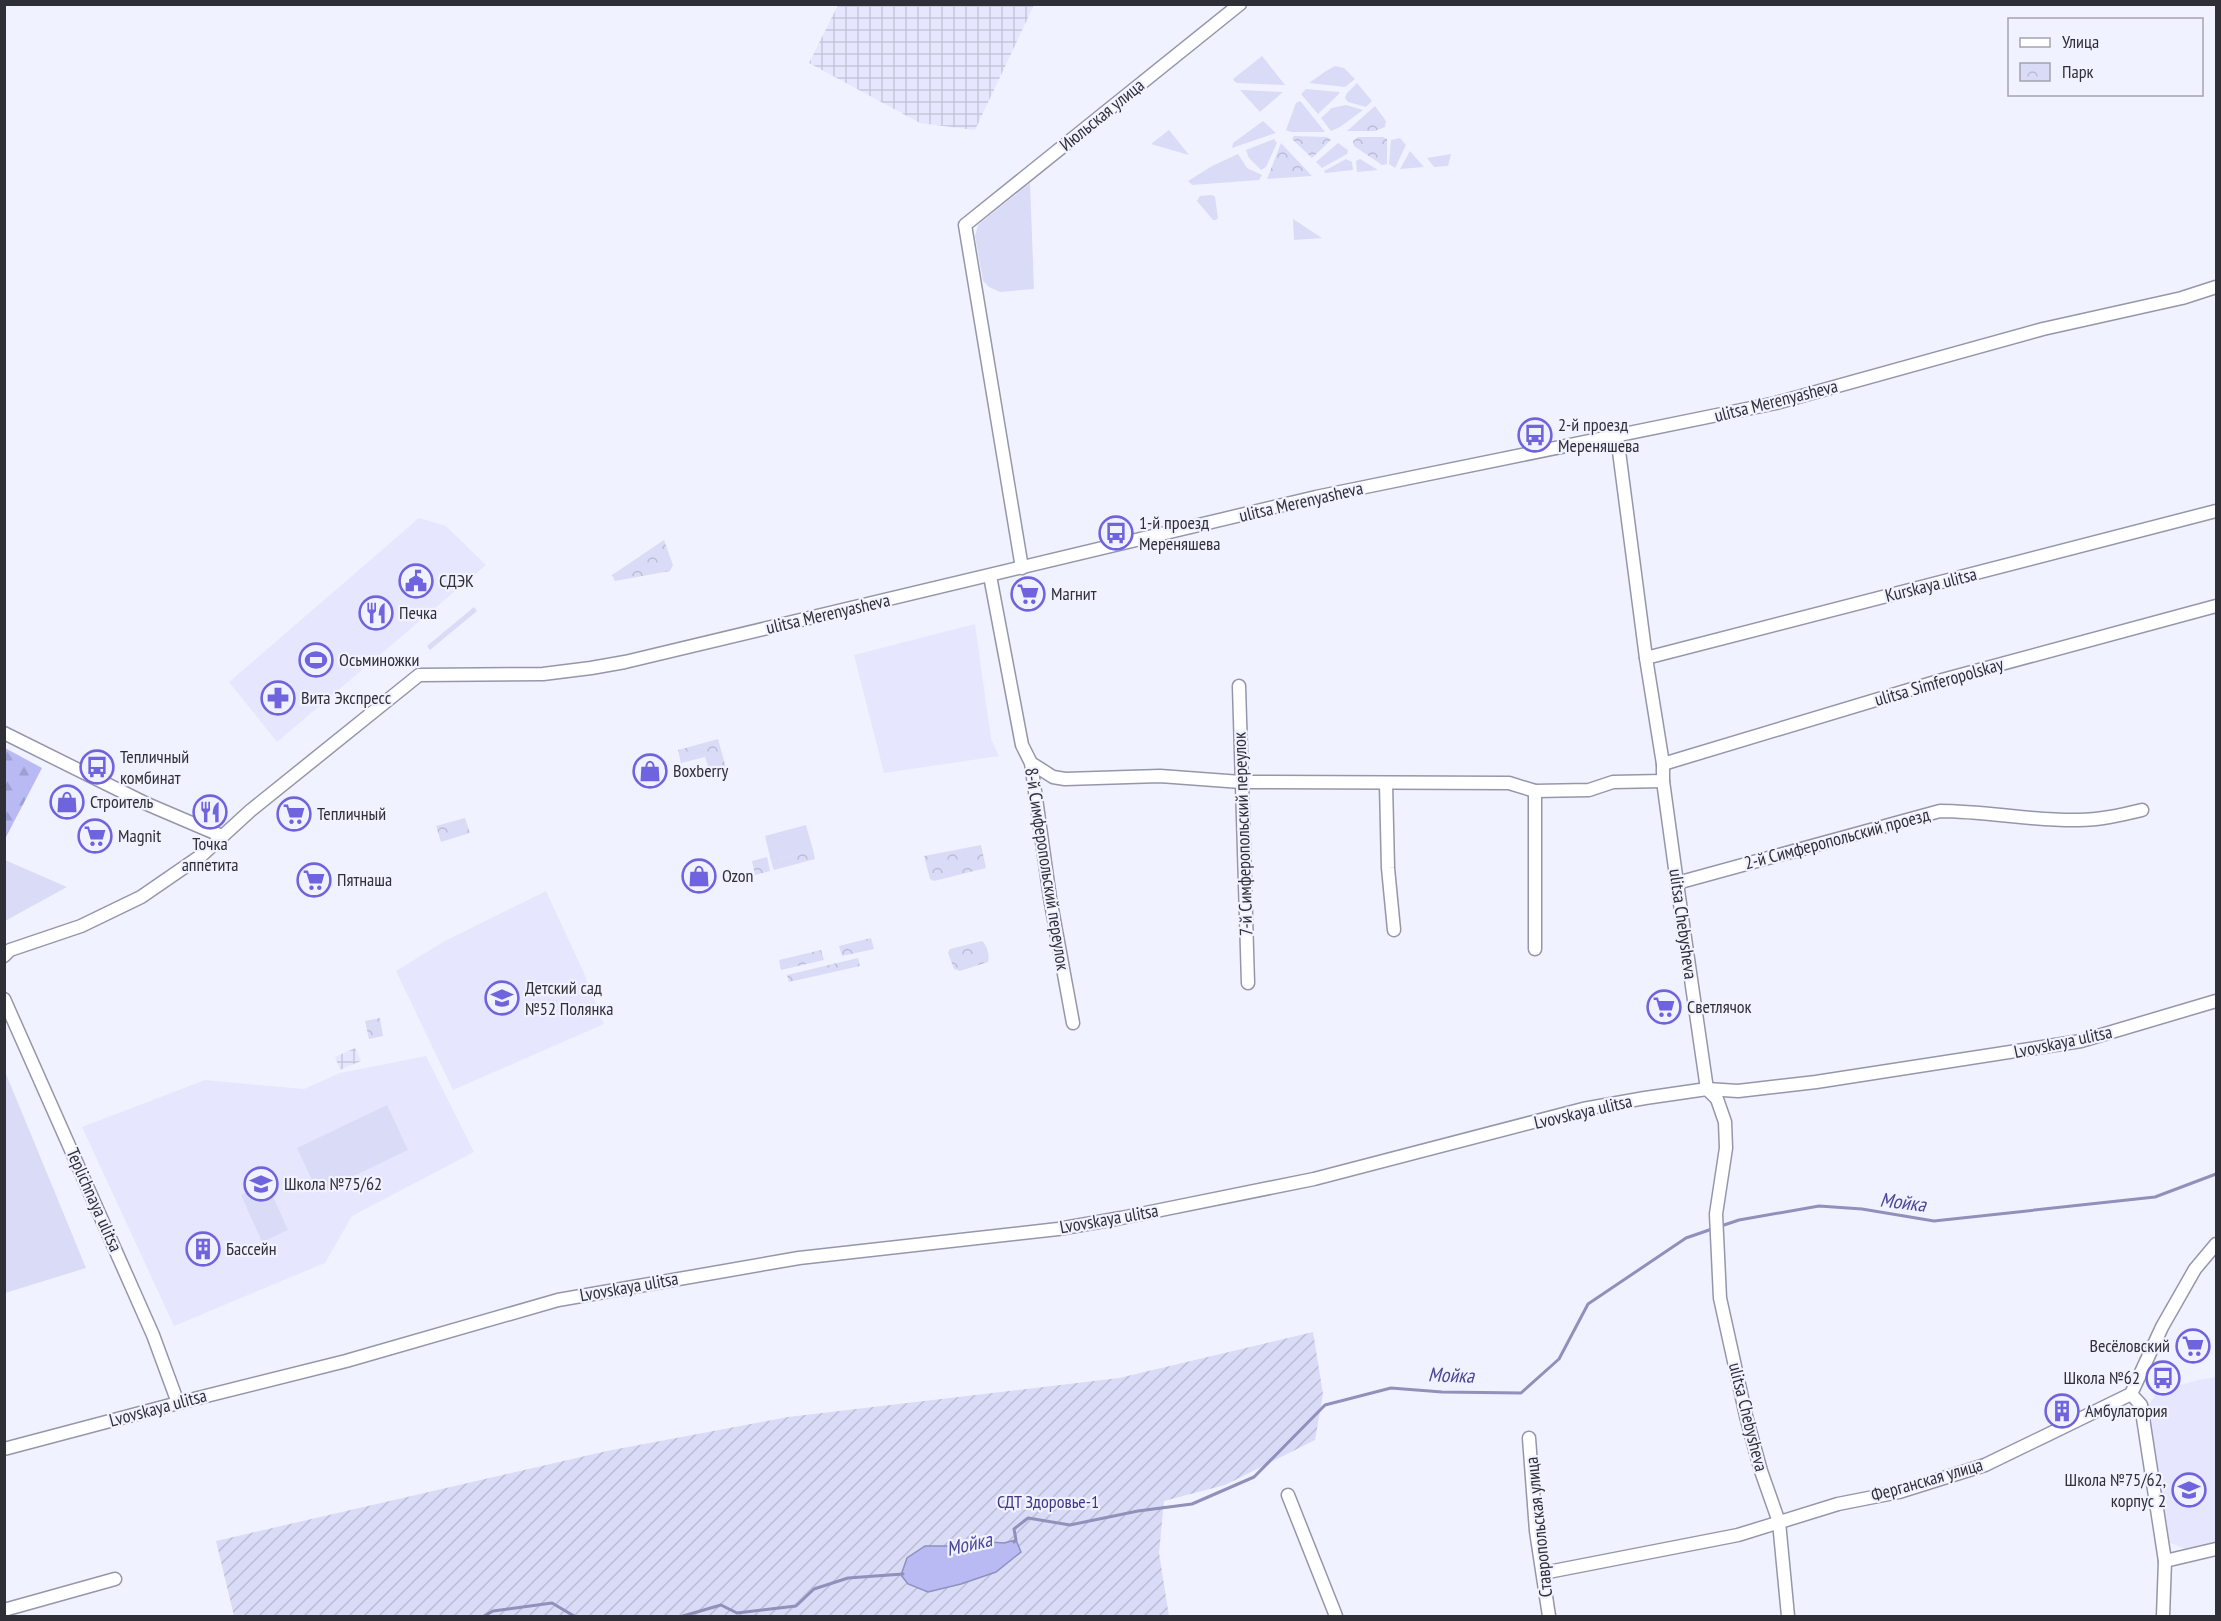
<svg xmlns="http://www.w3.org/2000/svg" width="2221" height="1621" font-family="'PT Sans Narrow',sans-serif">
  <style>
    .built { fill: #e6e7ff }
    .industrial { fill: url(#industrial-grid) }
    .grass { fill: #dadbf7 }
    .forest { fill: url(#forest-firs) }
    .park { fill: url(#park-crowns) }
    .garden { fill: url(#garden-furrows) }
    .water { fill: #b9baf4; stroke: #9090bb; stroke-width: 1.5 }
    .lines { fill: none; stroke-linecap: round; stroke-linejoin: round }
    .stream { stroke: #9090bb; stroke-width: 3 }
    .street-casing { stroke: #9596aa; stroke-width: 15 }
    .street { stroke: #fff; stroke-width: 12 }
    .labels { text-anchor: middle; stroke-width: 4.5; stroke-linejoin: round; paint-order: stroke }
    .street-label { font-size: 18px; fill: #2f2f37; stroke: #f1f2ff }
    .poi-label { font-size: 18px; fill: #2f2f37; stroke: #f1f2ff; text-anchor: start }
    .park-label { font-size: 18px; fill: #403689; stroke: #f1f2ff }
    .water-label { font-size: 20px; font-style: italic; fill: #4c4598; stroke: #f1f2ff }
  </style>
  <defs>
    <pattern id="industrial-grid" width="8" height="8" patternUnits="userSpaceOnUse" patternTransform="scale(1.5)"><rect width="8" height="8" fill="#e6e7ff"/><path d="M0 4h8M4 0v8" fill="none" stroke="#c6c6db"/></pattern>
    <pattern id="forest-firs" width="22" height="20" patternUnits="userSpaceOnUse" patternTransform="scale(1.5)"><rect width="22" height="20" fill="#b9baf4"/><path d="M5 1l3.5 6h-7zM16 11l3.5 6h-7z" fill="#9fa0d2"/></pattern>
    <pattern id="park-crowns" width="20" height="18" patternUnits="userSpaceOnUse" patternTransform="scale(1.5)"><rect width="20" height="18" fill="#dadbf7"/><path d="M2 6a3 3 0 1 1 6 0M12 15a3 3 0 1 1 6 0" fill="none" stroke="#bbbcd4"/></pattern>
    <pattern id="garden-furrows" width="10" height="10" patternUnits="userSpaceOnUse" patternTransform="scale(1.5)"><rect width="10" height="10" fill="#dadbf7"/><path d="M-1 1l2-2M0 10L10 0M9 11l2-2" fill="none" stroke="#bbbcd4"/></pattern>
  </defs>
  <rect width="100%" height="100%" fill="#f1f2ff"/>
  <!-- built -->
  <g class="built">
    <polygon points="419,518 446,526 486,565 277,742 229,682"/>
    <polygon points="975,624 991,739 999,756 884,773 854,655"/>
    <polygon points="546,891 584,973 604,1024 453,1090 396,971 443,942"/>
    <polygon points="426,1056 474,1152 352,1216 325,1263 174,1326 82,1127 205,1080 304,1089 340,1073"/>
    <polygon points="2216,1377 2216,1542 2186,1549 2170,1543 2146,1409 2157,1392 2198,1380"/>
  </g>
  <!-- industrial -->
  <g class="industrial">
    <polygon points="838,5 838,4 1034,5 975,130 920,123 809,63"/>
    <polygon points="355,1048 361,1061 340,1070 335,1057"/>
  </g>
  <!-- grass -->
  <g class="grass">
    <polygon points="1262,56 1285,85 1237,83 1234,81 1233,79"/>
    <polygon points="1335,66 1344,68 1355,79 1345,87 1309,83 1326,71"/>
    <polygon points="1357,83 1372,101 1366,107 1348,102 1345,98 1347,93"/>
    <polygon points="1306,89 1339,92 1339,94 1318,114 1301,94"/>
    <polygon points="1240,90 1283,92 1260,112"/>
    <polygon points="1300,101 1301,102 1325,132 1291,132 1286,130 1296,103"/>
    <polygon points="1346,105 1363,110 1340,127 1331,131 1321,118 1332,108"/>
    <polygon points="1263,121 1276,133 1232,148 1233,143"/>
    <polygon points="1169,130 1189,155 1151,144"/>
    <polygon points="1400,138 1406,145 1395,168 1389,164 1391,140"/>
    <polygon points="1274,139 1277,143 1266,167 1261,170 1249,158 1246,150"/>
    <polygon points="1338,143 1348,150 1347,154 1322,168 1316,162"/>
    <polygon points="1410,151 1424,167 1400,169"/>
    <polygon points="1238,154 1247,168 1262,175 1259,180 1192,185 1188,181 1212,166"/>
    <polygon points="1451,154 1448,166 1434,167 1427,158"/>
    <polygon points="1346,159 1352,162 1353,170 1325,173 1324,171"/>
    <polygon points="1360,159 1378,170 1357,172 1356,161"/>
    <polygon points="1030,183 1034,289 1000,292 989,287 983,281 975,236 978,225 984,220"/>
    <polygon points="1200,196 1212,195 1215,197 1218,218 1216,220 1213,220 1197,201"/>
    <polygon points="1293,219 1322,238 1294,240"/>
    <polygon points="474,607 477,611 430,650 427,646"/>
    <polygon points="806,825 813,850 771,861 765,836"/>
    <polygon points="5,860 67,887 5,921"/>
    <polygon points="4,1069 86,1268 5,1293 4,1293"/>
    <polygon points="387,1105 408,1150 318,1193 297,1148"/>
    <polygon points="267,1183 288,1230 262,1242 241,1195"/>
  </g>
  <!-- forest -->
  <polygon class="forest" points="5,748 42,768 5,839"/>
  <!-- park -->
  <g class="park">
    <polygon points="1375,106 1386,121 1385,127 1375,131 1347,131"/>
    <polygon points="1294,136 1327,137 1331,140 1312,158 1292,139"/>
    <polygon points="1358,137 1383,137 1387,139 1387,164 1382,165 1354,146 1353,141"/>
    <polygon points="1281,143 1312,176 1267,179"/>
    <polygon points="664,540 673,565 670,571 615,581 612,575"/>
    <polygon points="718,739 726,768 710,772 705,757 681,763 678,750"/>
    <polygon points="465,818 470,833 441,842 436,826"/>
    <polygon points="981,845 986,868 934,881 930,879 924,856"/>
    <polygon points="813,850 815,859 774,870 771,861"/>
    <polygon points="767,857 770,871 755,875 752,861"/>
    <polygon points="871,938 874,949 842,956 839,946"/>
    <path d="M982 941C987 945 990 956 988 962L960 971 954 969 948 953 950 949Z"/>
    <polygon points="821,950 824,960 781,970 779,960"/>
    <polygon points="858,958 860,966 789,982 787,975"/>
    <polygon points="380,1018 383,1036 369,1039 365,1021"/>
  </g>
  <!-- garden -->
  <polygon class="garden" points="1313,1332 1323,1394 1315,1440 1225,1485 1164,1501 1159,1553 1169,1616 234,1616 216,1541 607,1451 788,1417 1119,1378"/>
  <!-- water -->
  <polygon class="water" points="1016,1540 1021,1552 996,1572 961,1584 928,1592 908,1584 901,1575 907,1558 925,1546 952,1546 976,1541 1004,1543"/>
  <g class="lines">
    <!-- stream -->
    <g class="stream">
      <polyline points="1721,1226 1739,1220 1819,1206 1862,1209 1934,1221 2155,1197 2216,1174"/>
      <polyline points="1014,1542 1016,1540 1014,1529 1028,1518 1070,1525 1138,1511 1192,1504 1254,1477 1325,1405 1391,1388 1442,1392 1521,1393 1559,1359 1588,1304 1686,1238 1712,1229"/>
      <polyline points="484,1616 493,1611 552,1603 574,1616"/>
      <polyline points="683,1616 721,1605 737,1613 796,1606 814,1589 848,1578 903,1574"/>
    </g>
    <defs>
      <g id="street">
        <polyline points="1617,436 1646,658 1663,764 1663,781 1677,883 1707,1089 1717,1099 1725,1122 1726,1148 1716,1214 1720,1298 1746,1416 1761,1471 1779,1522 1788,1616"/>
        <polyline points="1022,568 965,225 1240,4"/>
        <polyline points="990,576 1022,745 1031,763 1050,898 1073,1023"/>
        <polyline points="1646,658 2216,511"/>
        <polyline points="1239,686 1248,983"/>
        <polyline points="4,733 147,804 222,836"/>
        <polyline points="1031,763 1053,777 1065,779 1160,776 1241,782 1509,783 1535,791 1589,790 1613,782 1663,781"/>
        <polyline points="1663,764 1942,680 2216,606"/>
        <polyline points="1386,784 1388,868 1394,930"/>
        <polyline points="1535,791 1535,949"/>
        <path d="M1677 883 1940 811C1986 811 2032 821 2078 820 2100 820 2121 815 2142 810"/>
        <polyline points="4,956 10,950 81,926 141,897 202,855 250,811 419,675 543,674 591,668 625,662 1316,497 1776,403 2043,329 2182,298 2216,287"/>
        <polyline points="4,999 153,1335 178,1403"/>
        <polyline points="2131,1394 2141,1405 2165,1561 2163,1616"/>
        <polyline points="1529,1438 1536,1531 1549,1616"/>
        <polyline points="4,1449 178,1403 346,1361 558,1300 799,1258 1058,1229 1121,1218 1314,1179 1583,1109 1645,1098 1707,1089 1738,1091 1816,1082 2081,1041 2216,1001"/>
        <polyline points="1288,1495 1336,1616"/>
        <polyline points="2165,1561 2216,1549"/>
        <polyline points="1543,1573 1738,1535 1838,1504 1899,1492 1985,1465 2047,1435 2131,1394 2162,1327 2195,1269 2216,1244"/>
        <polyline points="4,1610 115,1579"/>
      </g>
    </defs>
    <!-- street casing -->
    <use href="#street" class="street-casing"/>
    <!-- street -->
    <use href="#street" class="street"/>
  </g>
  <!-- icons -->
  <defs>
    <symbol id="bus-ring" viewBox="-11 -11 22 22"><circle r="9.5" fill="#f1f2ff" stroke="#7064de" stroke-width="1.5"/><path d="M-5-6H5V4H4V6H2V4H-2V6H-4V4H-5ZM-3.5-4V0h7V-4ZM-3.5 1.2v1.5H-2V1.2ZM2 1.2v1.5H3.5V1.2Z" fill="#7064de"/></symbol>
    <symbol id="civic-ring" viewBox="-11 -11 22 22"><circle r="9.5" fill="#f1f2ff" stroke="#7064de" stroke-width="1.5"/><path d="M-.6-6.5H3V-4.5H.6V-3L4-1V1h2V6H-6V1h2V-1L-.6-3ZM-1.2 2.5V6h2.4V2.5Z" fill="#7064de"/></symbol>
    <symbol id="supermarket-ring" viewBox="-11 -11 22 22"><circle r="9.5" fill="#f1f2ff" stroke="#7064de" stroke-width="1.5"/><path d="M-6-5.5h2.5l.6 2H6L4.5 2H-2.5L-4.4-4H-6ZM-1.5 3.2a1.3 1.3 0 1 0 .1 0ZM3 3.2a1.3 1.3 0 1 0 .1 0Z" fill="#7064de"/></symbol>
    <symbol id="restaurant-ring" viewBox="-11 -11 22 22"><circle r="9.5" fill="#f1f2ff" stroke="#7064de" stroke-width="1.5"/><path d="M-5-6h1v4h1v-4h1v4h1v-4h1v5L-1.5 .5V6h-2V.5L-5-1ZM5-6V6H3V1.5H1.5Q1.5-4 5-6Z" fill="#7064de"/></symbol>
    <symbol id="stadium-ring" viewBox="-11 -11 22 22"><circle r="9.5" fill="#f1f2ff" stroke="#7064de" stroke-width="1.5"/><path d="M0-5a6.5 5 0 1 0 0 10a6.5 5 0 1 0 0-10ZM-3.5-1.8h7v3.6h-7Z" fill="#7064de"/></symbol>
    <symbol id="pharmacy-ring" viewBox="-11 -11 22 22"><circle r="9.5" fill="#f1f2ff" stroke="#7064de" stroke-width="1.5"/><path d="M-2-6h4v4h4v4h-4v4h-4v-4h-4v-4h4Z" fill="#7064de"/></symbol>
    <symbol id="shop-ring" viewBox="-11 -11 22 22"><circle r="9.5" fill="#f1f2ff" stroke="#7064de" stroke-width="1.5"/><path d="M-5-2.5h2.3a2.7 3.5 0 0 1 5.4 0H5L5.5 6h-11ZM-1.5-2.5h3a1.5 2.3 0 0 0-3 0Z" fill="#7064de"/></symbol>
    <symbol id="school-ring" viewBox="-11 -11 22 22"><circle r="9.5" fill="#f1f2ff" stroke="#7064de" stroke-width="1.5"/><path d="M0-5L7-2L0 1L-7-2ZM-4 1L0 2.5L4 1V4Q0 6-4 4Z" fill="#7064de"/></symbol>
    <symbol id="building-ring" viewBox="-11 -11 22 22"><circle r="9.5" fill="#f1f2ff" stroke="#7064de" stroke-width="1.5"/><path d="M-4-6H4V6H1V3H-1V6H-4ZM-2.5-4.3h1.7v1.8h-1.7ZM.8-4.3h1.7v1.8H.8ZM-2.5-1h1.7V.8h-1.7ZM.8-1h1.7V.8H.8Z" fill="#7064de"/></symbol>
  </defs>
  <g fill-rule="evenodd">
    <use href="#bus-ring" x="1516" y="416" width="38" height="38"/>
    <use href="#bus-ring" x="1097" y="514" width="38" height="38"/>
    <use href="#civic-ring" x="397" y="562" width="38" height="38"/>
    <use href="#supermarket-ring" x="1009" y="575" width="38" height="38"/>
    <use href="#restaurant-ring" x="357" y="594" width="38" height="38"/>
    <use href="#stadium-ring" x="297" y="641" width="38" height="38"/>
    <use href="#pharmacy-ring" x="259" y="679" width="38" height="38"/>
    <use href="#bus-ring" x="78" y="748" width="38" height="38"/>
    <use href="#shop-ring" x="631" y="752" width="38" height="38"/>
    <use href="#shop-ring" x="48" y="783" width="38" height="38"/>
    <use href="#restaurant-ring" x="191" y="793" width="38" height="38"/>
    <use href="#supermarket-ring" x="275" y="795" width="38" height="38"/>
    <use href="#supermarket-ring" x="76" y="817" width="38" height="38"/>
    <use href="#shop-ring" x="680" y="857" width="38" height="38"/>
    <use href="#supermarket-ring" x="295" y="861" width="38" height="38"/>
    <use href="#school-ring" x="483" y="979" width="38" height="38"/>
    <use href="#supermarket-ring" x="1645" y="988" width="38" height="38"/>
    <use href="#school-ring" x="242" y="1165" width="38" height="38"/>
    <use href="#building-ring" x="184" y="1230" width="38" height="38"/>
    <use href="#supermarket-ring" x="2174" y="1327" width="38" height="38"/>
    <use href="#bus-ring" x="2144" y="1359" width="38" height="38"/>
    <use href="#building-ring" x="2043" y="1392" width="38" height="38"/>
    <use href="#school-ring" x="2170" y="1471" width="38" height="38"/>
  </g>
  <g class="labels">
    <!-- street labels -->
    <g class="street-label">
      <text transform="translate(1102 115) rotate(-39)" y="6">Июльская улица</text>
      <text transform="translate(1776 401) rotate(-14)" y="6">ulitsa Merenyasheva</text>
      <text transform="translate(1301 502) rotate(-13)" y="6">ulitsa Merenyasheva</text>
      <text transform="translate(1931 585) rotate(-14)" y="6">Kurskaya ulitsa</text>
      <text transform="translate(828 614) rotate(-13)" y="6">ulitsa Merenyasheva</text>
      <text transform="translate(1939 682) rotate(-16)" y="6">ulitsa Simferopolskay</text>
      <text transform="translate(1243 834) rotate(-92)" y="6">7-й Симферопольский переулок</text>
      <text transform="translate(1837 839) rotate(-15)" y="6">2-й Симферопольский проезд</text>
      <text transform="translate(1047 869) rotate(81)" y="6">8-й Симферопольский переулок</text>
      <text transform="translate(1683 924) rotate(82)" y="6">ulitsa Chebysheva</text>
      <text transform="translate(2063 1042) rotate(-12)" y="6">Lvovskaya ulitsa</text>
      <text transform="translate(1583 1112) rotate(-13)" y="6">Lvovskaya ulitsa</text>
      <text transform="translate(94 1200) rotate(66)" y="6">Teplichnaya ulitsa</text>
      <text transform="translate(1109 1219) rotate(-10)" y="6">Lvovskaya ulitsa</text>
      <text transform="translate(629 1287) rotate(-10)" y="6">Lvovskaya ulitsa</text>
      <text transform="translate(158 1408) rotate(-15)" y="6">Lvovskaya ulitsa</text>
      <text transform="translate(1748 1417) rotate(76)" y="6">ulitsa Chebysheva</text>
      <text transform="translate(1927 1480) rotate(-16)" y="6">Ферганская улица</text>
      <text transform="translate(1539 1527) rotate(-96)" y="6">Ставропольская улица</text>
    </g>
    <!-- poi labels -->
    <g class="poi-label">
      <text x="1558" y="431">2-й проезд<tspan x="1558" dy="21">Мереняшева</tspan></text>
      <text x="1139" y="529">1-й проезд<tspan x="1139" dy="21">Мереняшева</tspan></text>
      <text x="439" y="587">СДЭК</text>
      <text x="1051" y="600">Магнит</text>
      <text x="399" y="619">Печка</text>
      <text x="339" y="666">Осьминожки</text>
      <text x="301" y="704">Вита Экспресс</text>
      <text x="120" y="763">Тепличный<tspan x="120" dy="21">комбинат</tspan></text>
      <text x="673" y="777">Boxberry</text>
      <text x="90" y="808">Строитель</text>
      <text x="317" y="820">Тепличный</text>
      <text x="118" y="842">Magnit</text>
      <text x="210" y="850" text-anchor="middle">Точка<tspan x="210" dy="21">аппетита</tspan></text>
      <text x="722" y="882">Ozon</text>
      <text x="337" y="886">Пятнаша</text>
      <text x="525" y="994">Детский сад<tspan x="525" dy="21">№52 Полянка</tspan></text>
      <text x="1687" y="1013">Светлячок</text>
      <text x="284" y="1190">Школа №75/62</text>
      <text x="226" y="1255">Бассейн</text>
      <text x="2170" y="1352" text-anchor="end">Весёловский</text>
      <text x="2140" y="1384" text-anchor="end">Школа №62</text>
      <text x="2085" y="1417">Амбулатория</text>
      <text x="2166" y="1486" text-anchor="end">Школа №75/62,<tspan x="2166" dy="21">корпус 2</tspan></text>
    </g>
    <!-- park labels -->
    <g class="park-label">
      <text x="1048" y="1508">СДТ Здоровье-1</text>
    </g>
    <!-- water labels -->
    <g class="water-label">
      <text transform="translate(1903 1202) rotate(7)" y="7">Мойка</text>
      <text transform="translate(1451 1375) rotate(2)" y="7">Мойка</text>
      <text transform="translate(969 1544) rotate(-13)" y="7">Мойка</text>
    </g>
  </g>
  <!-- border -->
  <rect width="2221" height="1621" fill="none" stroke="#2f2f37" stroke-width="12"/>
  <!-- legend -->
  <rect x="2008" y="18" width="195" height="78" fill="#f1f2ff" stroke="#a3a4af" stroke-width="1.5"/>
  <rect x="2020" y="38" width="30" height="9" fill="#ffffff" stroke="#a3a4af" stroke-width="1.5"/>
  <text x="2062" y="48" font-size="18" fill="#2f2f37">Улица</text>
  <rect x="2020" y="63" width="30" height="18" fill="url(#park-crowns)" stroke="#a3a4af" stroke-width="1.5"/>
  <text x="2062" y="78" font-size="18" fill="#2f2f37">Парк</text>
</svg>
